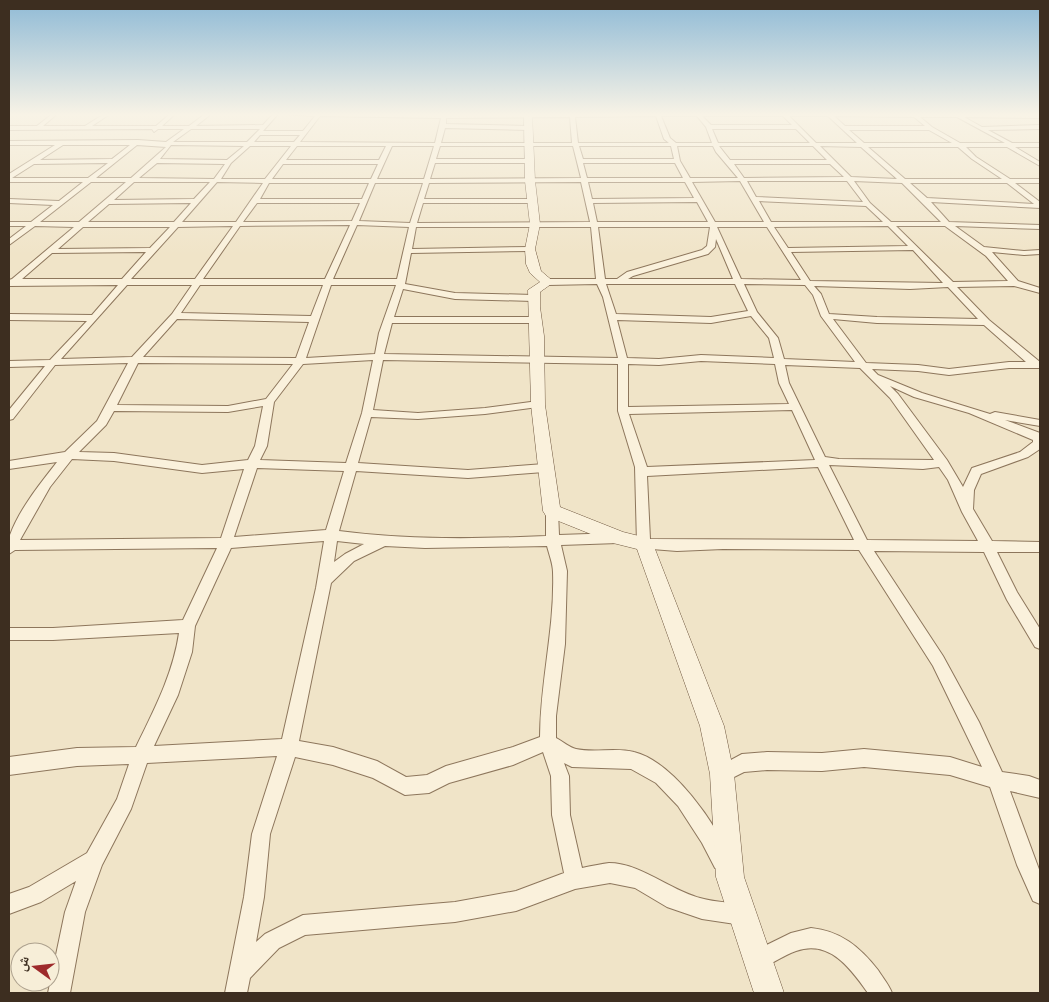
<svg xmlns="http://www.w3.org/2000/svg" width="1049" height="1002" font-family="'Source Serif 4','Noto Naskh Arabic',serif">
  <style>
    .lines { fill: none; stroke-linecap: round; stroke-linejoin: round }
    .street-casing { stroke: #8d765c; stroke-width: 2 }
    .secondary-casing { stroke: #6f573f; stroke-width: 1 }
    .street { fill: #faf1dc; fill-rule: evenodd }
    .secondary { fill: #faf1dc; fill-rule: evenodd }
  </style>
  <rect width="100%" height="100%" fill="#f0e4c8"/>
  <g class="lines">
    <defs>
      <g id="street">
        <path d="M52 114H57L43 126H85L104 114H110L92 126H156L170 114H175L162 126H189L205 114H211L196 126 263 125 273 114H278L263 131H303L315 116 281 114H1040V118L964 117 982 127 1040 125V129L988 130 1012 143H1040V147H1015L1040 162V166L1007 147H966L976 157 1010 179H1040V183H1015L1040 202V208L931 202 949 222 1040 225V229L955 226 984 247 1024 251 1040 250V254L1024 255 992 252 1018 281 1040 288V293L1014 286 957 287 989 320 1040 362V368H1009L949 375 918 371 872 369 878 375 922 393 990 414 995 412 1040 420V426L1005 420 1040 433V449L1028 457 981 474 974 490 973 509 992 541 1040 542V552H997L1017 592 1040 629V649L1035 647 1007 600 984 552 874 551 943 656 979 722 1002 772 1029 776 1040 780V798L1010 791 1040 872V904L1033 901 1017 865 990 787 950 775 864 767 822 771 767 770 744 772 722 783 716 780 713 774 716 768 742 754 767 752 822 753 864 749 950 757 982 767 933 666 859 550 723 549 677 551 639 548 637 544 635 467 618 411V364L383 360 373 410 418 413 485 408 538 401 543 404 538 407 485 414 418 419 371 417 358 463 468 470 544 464 550 468 544 472 468 478 356 471 339 531C407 540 477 539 546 536V511L548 508H556L558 511 559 535 618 533 623 534 625 538 623 542 618 543 561 545 567 571 565 644 556 716V738C562 741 570 748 576 749 595 753 616 747 634 752 674 762 716 824 732 861L729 868 722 871 715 868 702 843 678 806 656 783 631 769 572 767 564 763 569 776 570 815 582 868C591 866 601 864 609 863 640 863 670 890 700 898 716 903 733 901 749 908L752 915 749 922 742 925 702 919 667 907 635 888 610 883 575 889 516 911 455 922 305 935 279 948 250 978 247 993H225L244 897 252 834 277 756 147 763 131 809 102 865 85 912 70 993H48L65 912 76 881 41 902 9 914V894L29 887 87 853 117 799 129 764 77 766 9 775V757L77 748 136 747C154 710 173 674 179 633L53 640H9V628H53L183 620 217 548 15 550 9 554C9 548 8 540 10 535 20 508 40 484 57 462L9 469V461L65 452 97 421 128 363 55 365 13 419 9 420V410L45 366 9 367V361L50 360 87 321 9 320V314L92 315 118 285 9 286V280L12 279 74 227 35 226 9 245V239L26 226H9V222H31L53 205 9 203V199L59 201 83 182H9V174L55 145H9V141L138 140 166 142 184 129H158L154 132 152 129 9 130V126H37ZM320 116 441 118 435 143 300 142ZM656 116 664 139 669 143H578L575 117ZM661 116H697L706 127 712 143H676L670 138ZM702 116H783L792 125H711ZM789 116H828L857 143H816ZM834 116 914 117 925 126H845ZM570 117 572 143H441L445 128 528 130 531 128 528 126 446 124V118ZM920 117H957L1005 143H960L932 127ZM191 129H260L247 142H173ZM712 129H796L810 143H718ZM849 130H929L952 143H864ZM260 135H300L294 142H254ZM63 145H130L112 159 40 160ZM137 145 166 147 131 178H96ZM171 145 244 146 227 160 160 159ZM250 146H291L265 179H221L231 163ZM297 146H386L379 160H286ZM392 146H434L424 179H377ZM440 146H573L581 178 430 179 435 163H529L532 161 529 159H436ZM579 146H671L674 159H583ZM677 146H713L716 152 738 178H690L680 161ZM719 146H813L827 160H730ZM820 146 861 147 897 179 851 177ZM868 147H958L972 159 1002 179H905ZM108 163 88 178H12L34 164ZM157 163 225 164 214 179 139 178ZM583 163H675L683 178H587ZM283 164H378L371 179H272ZM734 164H830L844 177 744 178ZM740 181 764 222H715L692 182ZM747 181H847L863 202 756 197ZM854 181 902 183 941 222H891L870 203ZM91 182H126L79 222H40ZM134 182H210L194 199 114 200ZM217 182 263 183 236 222H182ZM581 182 590 222 417 223 423 203H532L535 201 532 199H424L429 183ZM588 182H685L694 198 592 199ZM269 183H369L362 199H260ZM375 183H423L410 223 359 221ZM910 183H1007L1034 204 927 198ZM759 201 866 206 883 222H771ZM697 202 708 222H597L593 203ZM191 203 174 222H88L109 204ZM257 203H360L352 221 243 222ZM350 225 325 279H203L240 226ZM357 225 409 227 397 279H333ZM233 226 195 279H131L178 227ZM888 226 908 246 788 248 774 227ZM896 226H945L986 256 1008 281 953 282ZM83 227H170L150 248 58 249ZM416 227H591L596 279H548L544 282 548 285 597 284 603 297 618 358 384 354 392 323H535L540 320 535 317H394L403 289 455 299 533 301 537 298 533 295 455 293 405 284 411 253 530 251 534 249 530 247 412 249ZM598 227H710L707 246 702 250 627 272 617 279H605ZM717 227H767L801 280 741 279ZM716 239 733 279H628L633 276 708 254 715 247ZM913 250 943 283 810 281 791 252ZM146 252 122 279H22L52 253ZM606 284H735L748 311 711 317 616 314ZM744 284 805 285 813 295 821 316 855 362 784 359 778 338 757 312ZM127 285H192L172 314 132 357 61 359ZM200 285H323L311 316 181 313ZM331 285H396L379 333 375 354 306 358ZM814 286 910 289 948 287 978 319 877 317 829 314 821 294ZM751 316 769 338 774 358 701 355 659 359 627 358 617 320 711 323ZM177 319 309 322 296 358 143 357ZM833 319 877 323 984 325 1026 362H1009L949 369 918 365 866 363ZM373 360 362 413 346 463 260 460 267 446 274 402 303 364ZM701 361 775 364 779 383 789 404 628 407V364L659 365ZM138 363 293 364 266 399 228 406 117 405ZM785 365 860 368 890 398 934 460 839 459 825 457 789 383ZM890 386 914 397 969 413 1033 440V442L1020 452 972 468 963 487 947 460 898 394ZM263 406 255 446 248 460 202 465 114 453 79 452 106 425 114 411 228 412ZM792 410 815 460 647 467 629 414ZM72 459 114 461 202 473 244 469 221 538 20 540 50 487ZM829 465 923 469 939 467 948 480 962 512 978 541 867 540ZM818 467 854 540 650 539 647 476ZM257 468 344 471 326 530 234 537ZM324 541 316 588 282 739 154 746 178 695 192 652 195 626 231 548ZM337 541 364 544 345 554 334 562ZM385 546 425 548 547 546C549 554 553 564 553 572 555 628 540 682 540 737L513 747 446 766 427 775 406 777 377 761 333 747 299 741 331 583 354 561ZM543 752 551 776 552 815 564 873 516 891 455 902 303 915 265 934 256 942 264 897 270 834 295 757 333 765 373 778 405 795 429 793 449 783 513 765Z"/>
        <path d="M811 928C841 931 860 947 878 970 883 978 889 985 892 993H868C851 969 830 939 796 951 782 956 770 965 757 971L750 967 746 960 750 953 791 933Z"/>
      </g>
      <polygon id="secondary" points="524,114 532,114 535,181 540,224 535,249 541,271 554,282 540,292 540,307 544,336 545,405 560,507 623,532 651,539 653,544 724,726 734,774 744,877 784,993 754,993 716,877 710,774 700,726 637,549 613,543 546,516 543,511 531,405 528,290 540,282 530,273 526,264 525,249 530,224 525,181"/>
    </defs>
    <!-- street casing -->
    <use href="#street" class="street-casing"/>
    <!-- secondary casing -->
    <use href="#secondary" class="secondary-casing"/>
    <!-- street -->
    <use href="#street" class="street"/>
    <!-- secondary -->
    <use href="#secondary" class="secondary"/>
  </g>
  <!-- sky -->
  <linearGradient id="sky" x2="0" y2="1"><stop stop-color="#8fbad6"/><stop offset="0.45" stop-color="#f8f3e6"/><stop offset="1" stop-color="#f8f3e6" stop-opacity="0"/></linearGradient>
  <rect width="1049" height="255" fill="url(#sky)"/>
  <!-- border -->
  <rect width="1049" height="1002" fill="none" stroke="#3d2e20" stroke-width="20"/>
  <!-- north arrow -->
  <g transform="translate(35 967) rotate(285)"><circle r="24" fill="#f7eed8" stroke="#ada18e"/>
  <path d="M0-4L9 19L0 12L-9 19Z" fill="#9e2a2b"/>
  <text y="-8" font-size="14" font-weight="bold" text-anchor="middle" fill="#3d2e20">ش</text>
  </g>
</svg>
